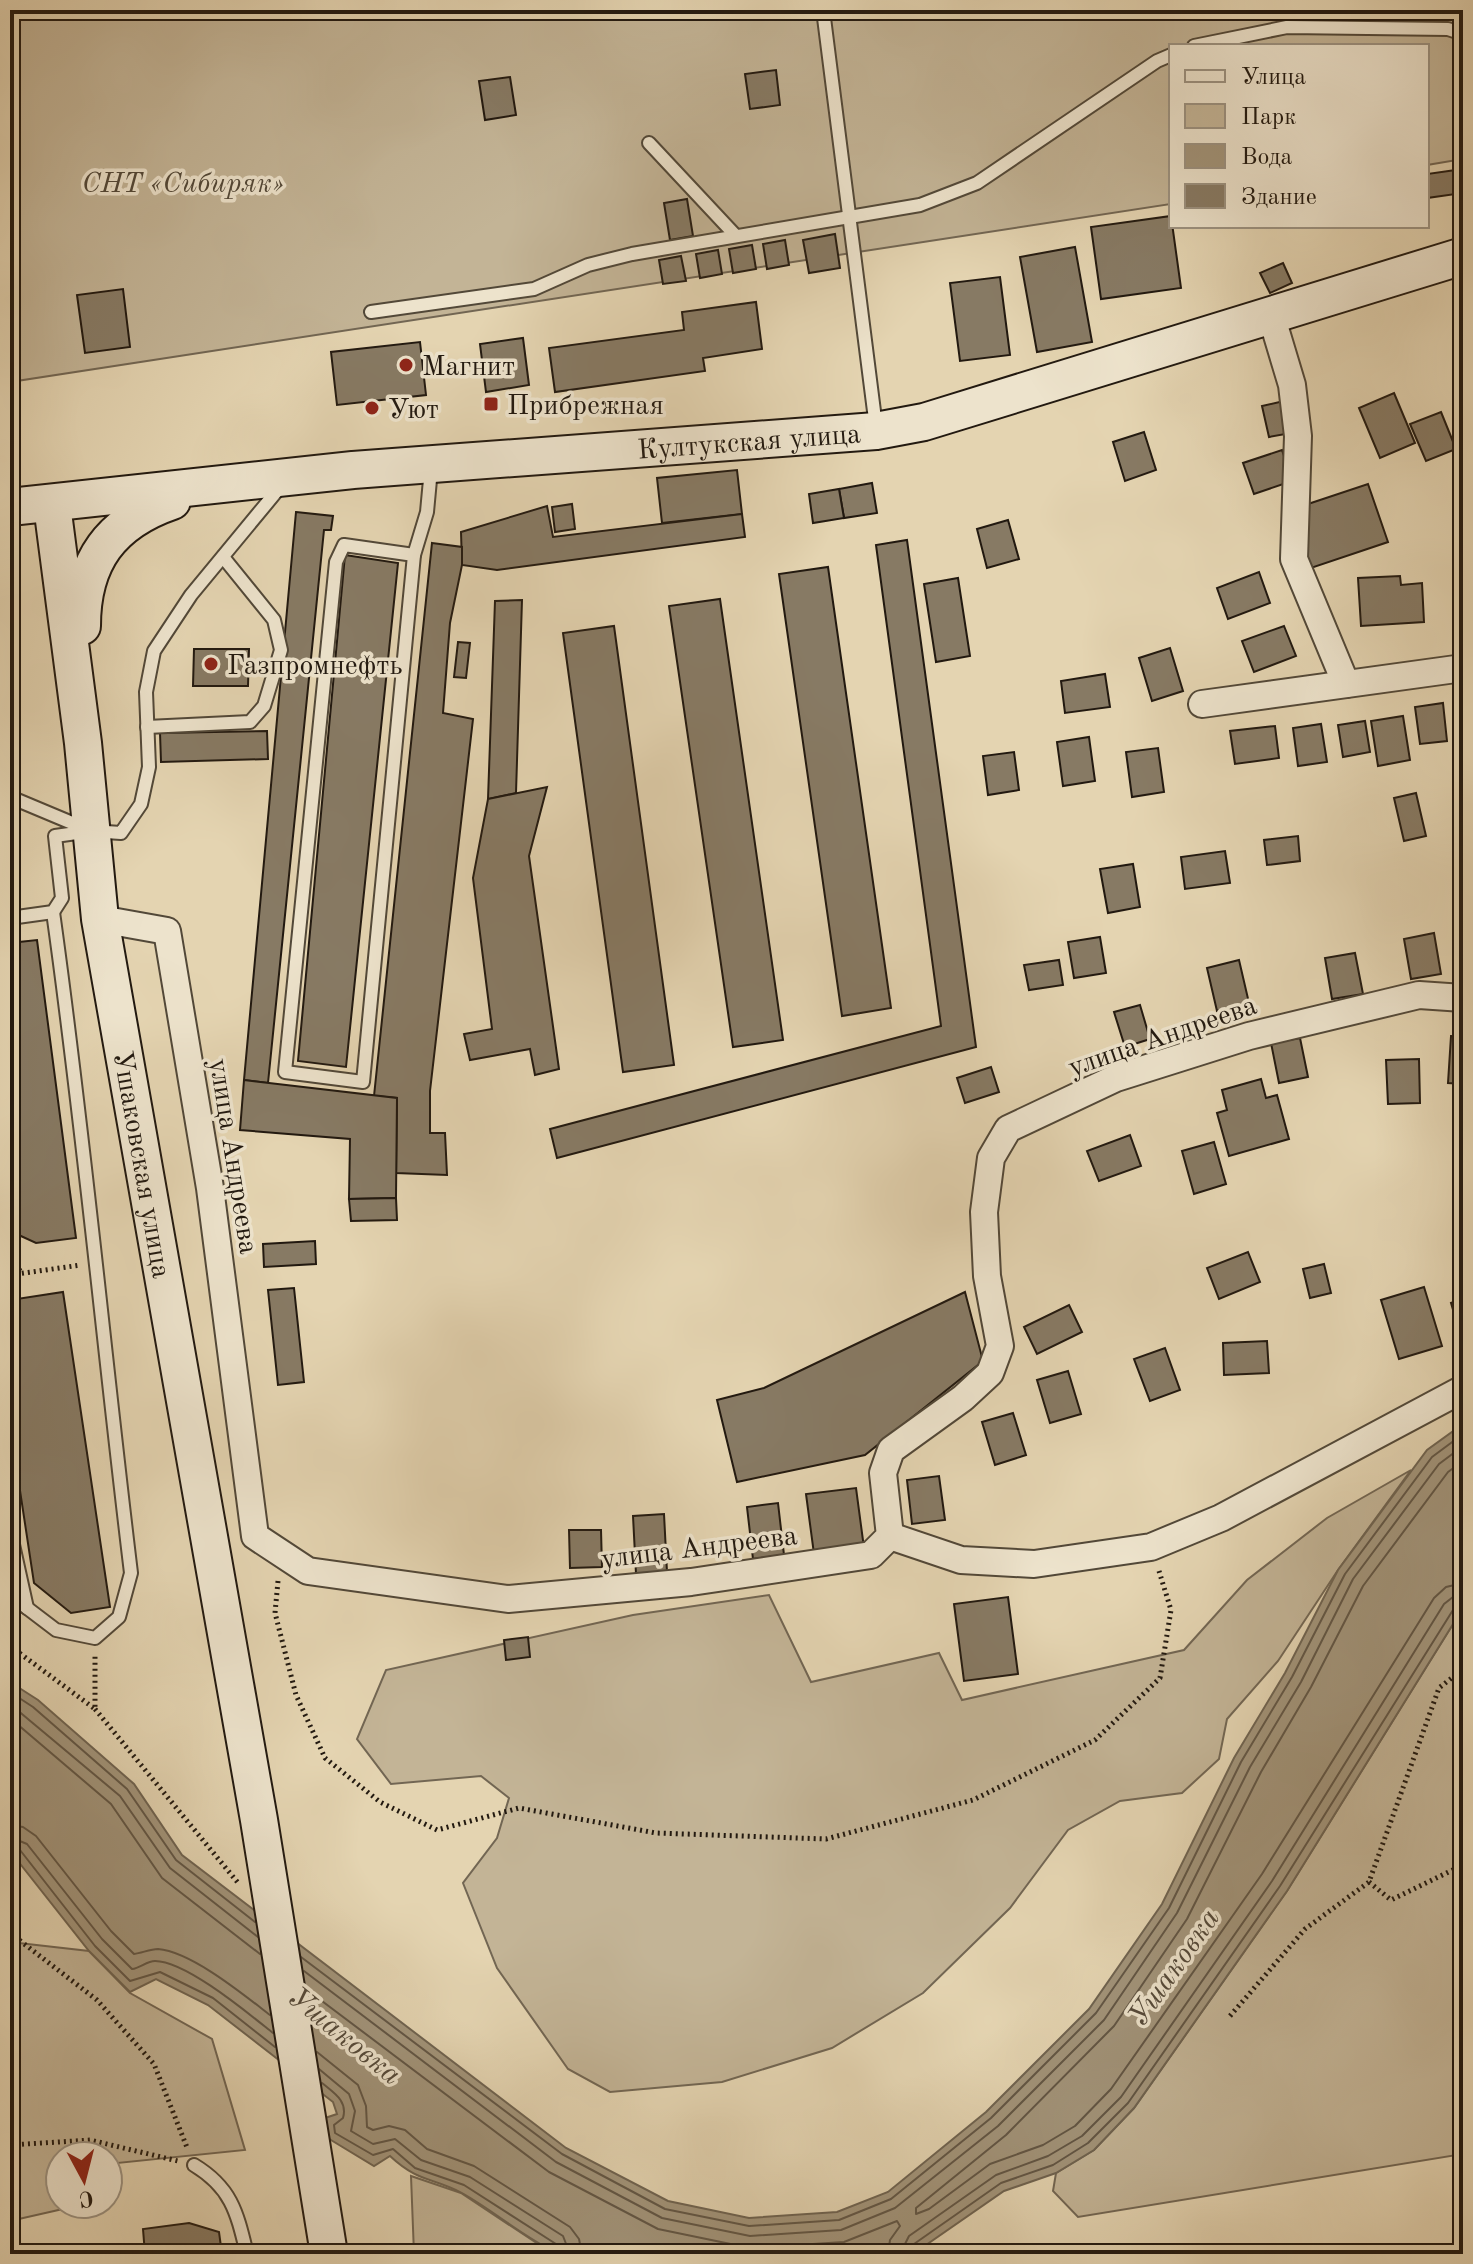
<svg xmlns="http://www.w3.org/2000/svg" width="1473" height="2264" font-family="'Old Standard TT',serif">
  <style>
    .green { fill: #c3b496; stroke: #726653; stroke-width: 2 }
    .water { fill: #a2947a; stroke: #6f6350; stroke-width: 2 }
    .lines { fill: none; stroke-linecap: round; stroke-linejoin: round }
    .shore { stroke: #625645; stroke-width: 2 }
    .building { fill: #877a64; stroke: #221910; stroke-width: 2 }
    .lane-casing { stroke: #524838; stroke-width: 16 }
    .street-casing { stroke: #524838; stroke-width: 30 }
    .secondary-casing { stroke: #221910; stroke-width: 40 }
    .path { stroke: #221910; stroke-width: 5; stroke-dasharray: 2 4; stroke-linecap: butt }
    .lane { stroke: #ede3cc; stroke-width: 12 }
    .street { stroke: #ede3cc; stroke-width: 26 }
    .secondary { stroke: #ede3cc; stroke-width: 36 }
    .poi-dot { fill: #8f2418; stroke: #ede3cc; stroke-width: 3 }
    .labels { text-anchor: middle; stroke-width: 7; stroke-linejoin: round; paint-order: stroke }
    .park-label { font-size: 28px; font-style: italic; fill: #524838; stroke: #ede3cc }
    .poi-label { font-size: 28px; fill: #221910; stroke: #ede3cc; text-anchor: start }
    .street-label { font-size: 28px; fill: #221910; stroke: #ede3cc }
    .water-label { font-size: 30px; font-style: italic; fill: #554a3a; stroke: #ede3cc }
  </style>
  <rect width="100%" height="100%" fill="#e4d4b1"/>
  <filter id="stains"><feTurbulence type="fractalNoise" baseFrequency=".0025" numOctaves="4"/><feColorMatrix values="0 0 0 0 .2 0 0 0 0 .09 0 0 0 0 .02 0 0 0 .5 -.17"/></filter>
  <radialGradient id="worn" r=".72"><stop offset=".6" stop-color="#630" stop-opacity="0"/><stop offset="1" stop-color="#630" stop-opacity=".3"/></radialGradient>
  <!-- green -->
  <g class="green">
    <polygon points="10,10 1463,10 1463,159 1427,165 1427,46 1171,46 1171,204 10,382"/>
    <polygon points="1411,1470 1338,1570 1278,1661 1227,1719 1219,1759 1182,1793 1120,1801 1068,1830 1010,1908 923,1993 832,2048 722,2082 610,2092 568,2069 497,1968 463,1883 497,1838 509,1798 481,1776 391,1784 357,1739 386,1670 633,1615 769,1595 811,1682 939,1653 962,1700 1184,1650 1247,1580 1327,1518"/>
    <polygon points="1463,1608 1463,2154 1078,2217 1053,2191 1056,2173 1094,2150 1134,2108 1287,1891"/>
    <polygon points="10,1942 89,1951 130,1993 212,2039 245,2150 108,2164 108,2156 60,2156 60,2204 85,2204 10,2221"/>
    <polygon points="411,2176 461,2193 538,2244 559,2254 414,2254"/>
  </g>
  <!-- water -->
  <path class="water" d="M1463 1424V1608L1287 1891 1134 2108 1094 2150 1056 2173 1004 2191 913 2254H559C524 2238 496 2212 462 2193 432 2177 419 2183 390 2156L374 2166 326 2137 325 2118 337 2114 333 2102 208 2005 156 1979 130 1992 89 1951 10 1851V1682L38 1700 134 1784 182 1855 566 2148 668 2201 749 2218 837 2212 888 2192 986 2112 1089 2009 1162 1904 1234 1758 1285 1673 1338 1570 1427 1450Z"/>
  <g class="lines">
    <!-- shore -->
    <g class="shore">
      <polyline points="1463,1461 1448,1472 1363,1586 1311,1687 1261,1772 1187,1919 1114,2026 1006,2135 916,2208 916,2214 929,2209 990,2164 1043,2145 1075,2126 1111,2089 1262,1874 1434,1598 1446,1587 1463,1583"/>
      <polyline points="10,1692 33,1707 127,1789 176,1860 255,1922"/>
      <polyline points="10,1704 120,1796 170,1868 258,1937"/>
      <polyline points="10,1718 111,1804 162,1878 260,1954"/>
      <path d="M10 1825 23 1827 36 1836 111 1931 134 1954C142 1953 150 1949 158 1949 192 1952 244 1995 270 2015"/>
      <path d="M10 1837 27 1844 102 1939 132 1969C140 1968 147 1961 155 1961 186 1961 249 2014 273 2033"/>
      <polyline points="10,1847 20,1850 95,1946 130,1981 160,1972 213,1998 275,2047"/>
      <polyline points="301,1957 562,2154 665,2209 749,2226 839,2220 891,2199 991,2118 1096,2013 1169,1908 1241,1762 1292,1677 1345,1574 1432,1457 1463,1434"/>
      <polyline points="304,1971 556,2162 662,2218 750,2236 841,2230 895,2208 998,2126 1104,2020 1177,1913 1250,1767 1301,1682 1353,1579 1439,1464 1463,1446"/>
      <polyline points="306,1989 549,2172 658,2229 750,2248 844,2242 897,2221 900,2226 890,2240 888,2254"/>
      <polyline points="317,2052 358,2085 366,2106 367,2127 373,2130 389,2126 405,2130 427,2149 474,2166 570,2227 579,2239 582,2254"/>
      <polyline points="319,2069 349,2094 355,2111 351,2131 373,2144 395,2139 421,2160 470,2177 563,2236 570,2254"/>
      <path d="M322 2083C334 2093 348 2101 343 2118L334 2125 335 2133 373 2155 393 2149 415 2168 464 2185 556 2244 560 2254"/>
      <polyline points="900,2254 909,2236 996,2175 1048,2156 1082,2136 1121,2097 1272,1881 1444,1604 1453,1597 1463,1595"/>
      <polyline points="910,2254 914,2244 1001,2183 1053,2165 1088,2143 1128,2103 1280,1886 1453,1610 1463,1606"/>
    </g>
  </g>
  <!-- building -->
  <g class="building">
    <polygon points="184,10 212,10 213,14 185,18"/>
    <polygon points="776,70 780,105 750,109 745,74"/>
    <polygon points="510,77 516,115 485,120 479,81"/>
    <polygon points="1463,169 1463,193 1427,198 1427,174"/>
    <polygon points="687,199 693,236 670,240 664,203"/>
    <polygon points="1171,216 1181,288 1101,299 1091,227"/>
    <polygon points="835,234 840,268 809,273 803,240"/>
    <polygon points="785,240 789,265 767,269 763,244"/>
    <polygon points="752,245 756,269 733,273 729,249"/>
    <polygon points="1075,247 1092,342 1037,352 1020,257"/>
    <polygon points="718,250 722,274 700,278 696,254"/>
    <polygon points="681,256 686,281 663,284 659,260"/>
    <polygon points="1283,263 1292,283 1270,293 1260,273"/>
    <polygon points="1000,277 1010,355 960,361 950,283"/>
    <polygon points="123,289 130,347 85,353 77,295"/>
    <polygon points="756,302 762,349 703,358 705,371 555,392 549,348 684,330 682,312"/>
    <polygon points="523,338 529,385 486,392 480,344"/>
    <polygon points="420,342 426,395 337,405 331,352"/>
    <polygon points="1394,393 1415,443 1380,458 1359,408"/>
    <polygon points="1284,401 1291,433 1269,437 1262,406"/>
    <polygon points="1441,412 1456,449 1426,461 1410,424"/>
    <polygon points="1144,432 1156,470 1125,481 1113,442"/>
    <polygon points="1282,450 1292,481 1254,494 1243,463"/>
    <polygon points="737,470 742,514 662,523 657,478"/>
    <polygon points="872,483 877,513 844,518 839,489"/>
    <polygon points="1368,484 1388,542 1308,569 1305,505"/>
    <polygon points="839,489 844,518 813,523 809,494"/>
    <polygon points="572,504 575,529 555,532 552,507"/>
    <polygon points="547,506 553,537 742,514 745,537 497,570 462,565 461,532"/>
    <polygon points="296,512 333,516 331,530 324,530 268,1083 244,1080"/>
    <polygon points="1008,520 1019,559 987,568 977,529"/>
    <polygon points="907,540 976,1047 557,1158 550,1129 941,1026 876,545"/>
    <polygon points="432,543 462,547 462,565 450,623 443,713 473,719 430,1091 430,1133 445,1133 447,1175 396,1173 397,1098 374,1096"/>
    <polygon points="345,555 398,563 346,1067 298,1061"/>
    <polygon points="828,567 891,1008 842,1016 779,574"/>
    <polygon points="1259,572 1270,603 1228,619 1217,588"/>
    <polygon points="1400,576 1401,585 1422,583 1424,622 1361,626 1358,578"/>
    <polygon points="958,578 970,656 936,662 924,584"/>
    <polygon points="720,599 783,1040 733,1047 669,606"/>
    <polygon points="522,600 516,793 488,799 495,601"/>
    <polygon points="614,626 674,1065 623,1072 563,633"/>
    <polygon points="1284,626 1296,656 1254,672 1242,641"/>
    <polygon points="458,642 470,643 466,678 454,677"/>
    <polygon points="1170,648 1183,691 1152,701 1139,658"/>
    <polygon points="194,649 249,649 248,686 193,686"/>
    <polygon points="1105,674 1110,707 1065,713 1061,681"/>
    <polygon points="1443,703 1447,741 1420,744 1415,707"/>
    <polygon points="1403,716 1410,760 1378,766 1371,721"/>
    <polygon points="1365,721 1370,752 1343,757 1338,725"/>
    <polygon points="1321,724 1327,762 1298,766 1293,728"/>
    <polygon points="1275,726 1279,758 1235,764 1230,731"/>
    <polygon points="267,731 268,759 161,762 160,733"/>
    <polygon points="1089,737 1095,781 1063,786 1057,742"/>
    <polygon points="1158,748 1164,792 1132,797 1126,752"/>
    <polygon points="1014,752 1019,790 988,795 983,756"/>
    <polygon points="547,787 529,856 559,1069 535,1075 530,1049 470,1060 464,1034 492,1029 473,878 488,799"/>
    <polygon points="1416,793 1426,836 1404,841 1394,798"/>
    <polygon points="1298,836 1300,861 1267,865 1264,840"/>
    <polygon points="1225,851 1230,883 1185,889 1181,857"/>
    <polygon points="1133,864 1140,907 1108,913 1100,869"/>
    <polygon points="1434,933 1441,974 1411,979 1404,939"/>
    <polygon points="1100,937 1106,973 1074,978 1068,942"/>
    <polygon points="37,940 76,1238 36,1243 10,1231 10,943"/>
    <polygon points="1355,953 1363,994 1332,999 1325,958"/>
    <polygon points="1059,960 1063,985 1029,990 1024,965"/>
    <polygon points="1239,960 1249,1003 1217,1011 1207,968"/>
    <polygon points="1140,1005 1150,1039 1125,1047 1114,1012"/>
    <polygon points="1451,1036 1463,1037 1463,1084 1448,1083"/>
    <polygon points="1300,1038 1308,1077 1279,1083 1271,1043"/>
    <polygon points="1419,1059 1420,1103 1388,1104 1386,1060"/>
    <polygon points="991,1067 999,1092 965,1103 957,1078"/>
    <polygon points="1261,1079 1266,1098 1277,1095 1289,1139 1229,1156 1217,1113 1227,1110 1222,1090"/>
    <polygon points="244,1080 397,1098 396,1198 349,1199 350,1139 240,1130"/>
    <polygon points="1130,1135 1141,1166 1099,1181 1087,1151"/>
    <polygon points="1214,1142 1226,1184 1194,1194 1182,1151"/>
    <polygon points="396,1198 397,1220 351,1221 349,1199"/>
    <polygon points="315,1241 316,1264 264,1267 263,1244"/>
    <polygon points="1463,1242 1463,1275 1458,1275 1454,1243"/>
    <polygon points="1248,1252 1260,1282 1219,1299 1207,1268"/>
    <polygon points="1324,1264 1331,1293 1310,1298 1303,1269"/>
    <polygon points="1424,1287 1442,1346 1399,1359 1381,1300"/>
    <polygon points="294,1288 304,1382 278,1385 268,1290"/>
    <polygon points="63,1292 110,1607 71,1613 34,1583 19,1484 10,1485 10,1300"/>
    <polygon points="965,1292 983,1361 865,1455 737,1482 717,1400 764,1388"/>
    <polygon points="1463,1299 1463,1344 1451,1303"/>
    <polygon points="1069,1305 1082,1332 1037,1354 1024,1327"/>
    <polygon points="1267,1341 1269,1373 1224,1375 1223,1343"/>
    <polygon points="1165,1348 1180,1390 1150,1401 1134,1359"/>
    <polygon points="1068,1371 1081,1414 1050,1423 1037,1380"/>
    <polygon points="1013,1413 1026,1455 995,1465 982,1422"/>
    <polygon points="939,1476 945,1520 912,1524 907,1480"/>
    <polygon points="856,1488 864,1548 814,1554 806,1494"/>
    <polygon points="778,1503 784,1555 753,1559 747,1507"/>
    <polygon points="664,1514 667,1572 636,1574 633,1516"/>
    <polygon points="569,1530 601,1530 602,1567 570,1568"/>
    <polygon points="1008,1597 1018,1674 964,1681 954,1604"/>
    <polygon points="528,1637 530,1657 506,1660 504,1640"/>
    <polygon points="189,2223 219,2232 222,2254 145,2254 143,2229"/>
  </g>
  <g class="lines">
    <defs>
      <g id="lane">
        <polyline points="823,10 876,427"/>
        <polyline points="1194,46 1287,27 1448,29 1463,34"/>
        <polyline points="649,143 736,236"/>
        <polyline points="371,312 534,289 588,265 632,254 920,205 977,183 1157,61 1171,55"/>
        <polygon points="344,545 414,555 363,1082 285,1072 336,562"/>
        <polyline points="414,555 427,512 431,469"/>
        <polyline points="147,727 250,722 264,706 281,650 274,620 223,557"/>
        <polyline points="10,797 84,828"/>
        <polyline points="10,918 53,912 62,898 55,836 91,831 121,833 141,804 149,767 146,692 154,651 191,595 281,486"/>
        <polyline points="10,1531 27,1608"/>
        <path d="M10 1595 56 1630 95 1638 119 1617 131 1573C104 1352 84 1132 53 912"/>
        <path d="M194 2165C232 2188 237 2213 247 2254"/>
      </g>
      <g id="street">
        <polyline points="1271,315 1292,385 1298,436 1294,559 1346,684"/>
        <polyline points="1202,704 1463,668"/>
        <polyline points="100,919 167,931 210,1188 255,1536 308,1571 508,1599 691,1582 871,1555 890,1536 883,1473 891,1450 963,1398 990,1373 1000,1346 987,1276 984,1212 991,1158 1008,1129 1116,1078 1249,1036 1419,995 1463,998"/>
        <polyline points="890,1536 961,1560 1034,1564 1151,1547 1221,1518 1463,1389"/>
      </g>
      <g id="secondary">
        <path id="s1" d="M52 505 83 743 100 919 259 1820 329 2254"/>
        <path id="s2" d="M10 507 353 470 876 431 924 422 1463 256"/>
        <path d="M82 626C82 561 111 522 172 501"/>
      </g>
    </defs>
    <!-- lane casing -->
    <use href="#lane" class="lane-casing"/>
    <!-- street casing -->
    <use href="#street" class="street-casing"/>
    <!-- secondary casing -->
    <use href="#secondary" class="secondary-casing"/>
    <!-- path -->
    <g class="path">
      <polyline points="10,1262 23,1273"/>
      <polyline points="10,1275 81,1265"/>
      <polyline points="278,1581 275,1613 296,1695 325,1758 380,1802 437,1830 519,1808 656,1833 826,1839 973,1800 1095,1740 1160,1678 1171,1610 1159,1571"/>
      <polyline points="10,1646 95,1709 95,1656"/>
      <polyline points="95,1709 239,1884"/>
      <polyline points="1369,1882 1391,1900 1463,1865"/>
      <polyline points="10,1933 97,2000 154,2064 188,2150"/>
      <polyline points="1230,2016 1305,1929 1369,1882 1439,1688 1463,1669"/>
      <polyline points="10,2145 90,2140 178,2161"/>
    </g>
    <!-- lane -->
    <use href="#lane" class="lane"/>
    <!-- street -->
    <use href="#street" class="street"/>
    <!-- secondary -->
    <use href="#secondary" class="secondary"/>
  </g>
  <!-- markers -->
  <g class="poi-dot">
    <circle cx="406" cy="365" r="8"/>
    <rect x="483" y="396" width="16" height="16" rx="4"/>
    <circle cx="372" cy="408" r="8"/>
    <circle cx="211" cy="664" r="8"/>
  </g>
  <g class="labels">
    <!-- park labels -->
    <g class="park-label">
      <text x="183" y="192">СНТ «Сибиряк»</text>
    </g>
    <!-- poi labels -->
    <g class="poi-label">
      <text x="422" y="375">Магнит</text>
      <text x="507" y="414">Прибрежная</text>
      <text x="388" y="418">Уют</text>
      <text x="227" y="674">Газпромнефть</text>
    </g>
    <!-- street labels -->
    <g class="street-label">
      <text dy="10" stroke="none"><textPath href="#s2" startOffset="742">Култукская улица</textPath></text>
      <text transform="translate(1162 1035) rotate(-19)" y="10">улица Андреева</text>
      <text transform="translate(235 1156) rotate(81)" y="10">улица Андреева</text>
      <text dy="10" stroke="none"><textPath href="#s1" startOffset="666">Ушаковская улица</textPath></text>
      <text transform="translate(699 1546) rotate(-7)" y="10">улица Андреева</text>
    </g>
    <!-- water labels -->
    <g class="water-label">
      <text transform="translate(1173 1967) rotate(-55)" y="10">Ушаковка</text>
      <text transform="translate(345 2035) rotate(39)" y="10">Ушаковка</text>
    </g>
  </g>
  <!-- margin -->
  <rect width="1473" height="2264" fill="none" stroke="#e4d4b1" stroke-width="40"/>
  <rect x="12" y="12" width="1449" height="2240" fill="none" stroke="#221910" stroke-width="4"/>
  <rect x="20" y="20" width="1433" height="2224" fill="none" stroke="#221910" stroke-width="2"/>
  <!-- legend -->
  <rect x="1169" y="44" width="260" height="184" fill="#ede3cc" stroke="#9c9281" stroke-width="2"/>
  <rect x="1185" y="70" width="40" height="12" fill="#ede3cc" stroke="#9c9281" stroke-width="2"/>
  <text x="1241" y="84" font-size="24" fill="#221910">Улица</text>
  <rect x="1185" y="104" width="40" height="24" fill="#c3b496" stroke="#9c9281" stroke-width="2"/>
  <text x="1241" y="124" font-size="24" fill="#221910">Парк</text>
  <rect x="1185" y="144" width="40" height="24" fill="#a2947a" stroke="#9c9281" stroke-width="2"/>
  <text x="1241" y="164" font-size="24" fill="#221910">Вода</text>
  <rect x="1185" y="184" width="40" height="24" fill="#877a64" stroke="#9c9281" stroke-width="2"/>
  <text x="1241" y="204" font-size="24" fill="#221910">Здание</text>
  <!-- north arrow -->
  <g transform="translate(84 2180) rotate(173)"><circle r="38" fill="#ede3cc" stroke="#9c9281" stroke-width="2"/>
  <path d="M0-6L14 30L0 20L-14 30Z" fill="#8f2418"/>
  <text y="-12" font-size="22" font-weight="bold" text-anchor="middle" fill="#221910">С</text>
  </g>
  <rect width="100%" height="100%" filter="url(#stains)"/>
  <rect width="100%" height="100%" fill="url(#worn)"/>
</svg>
